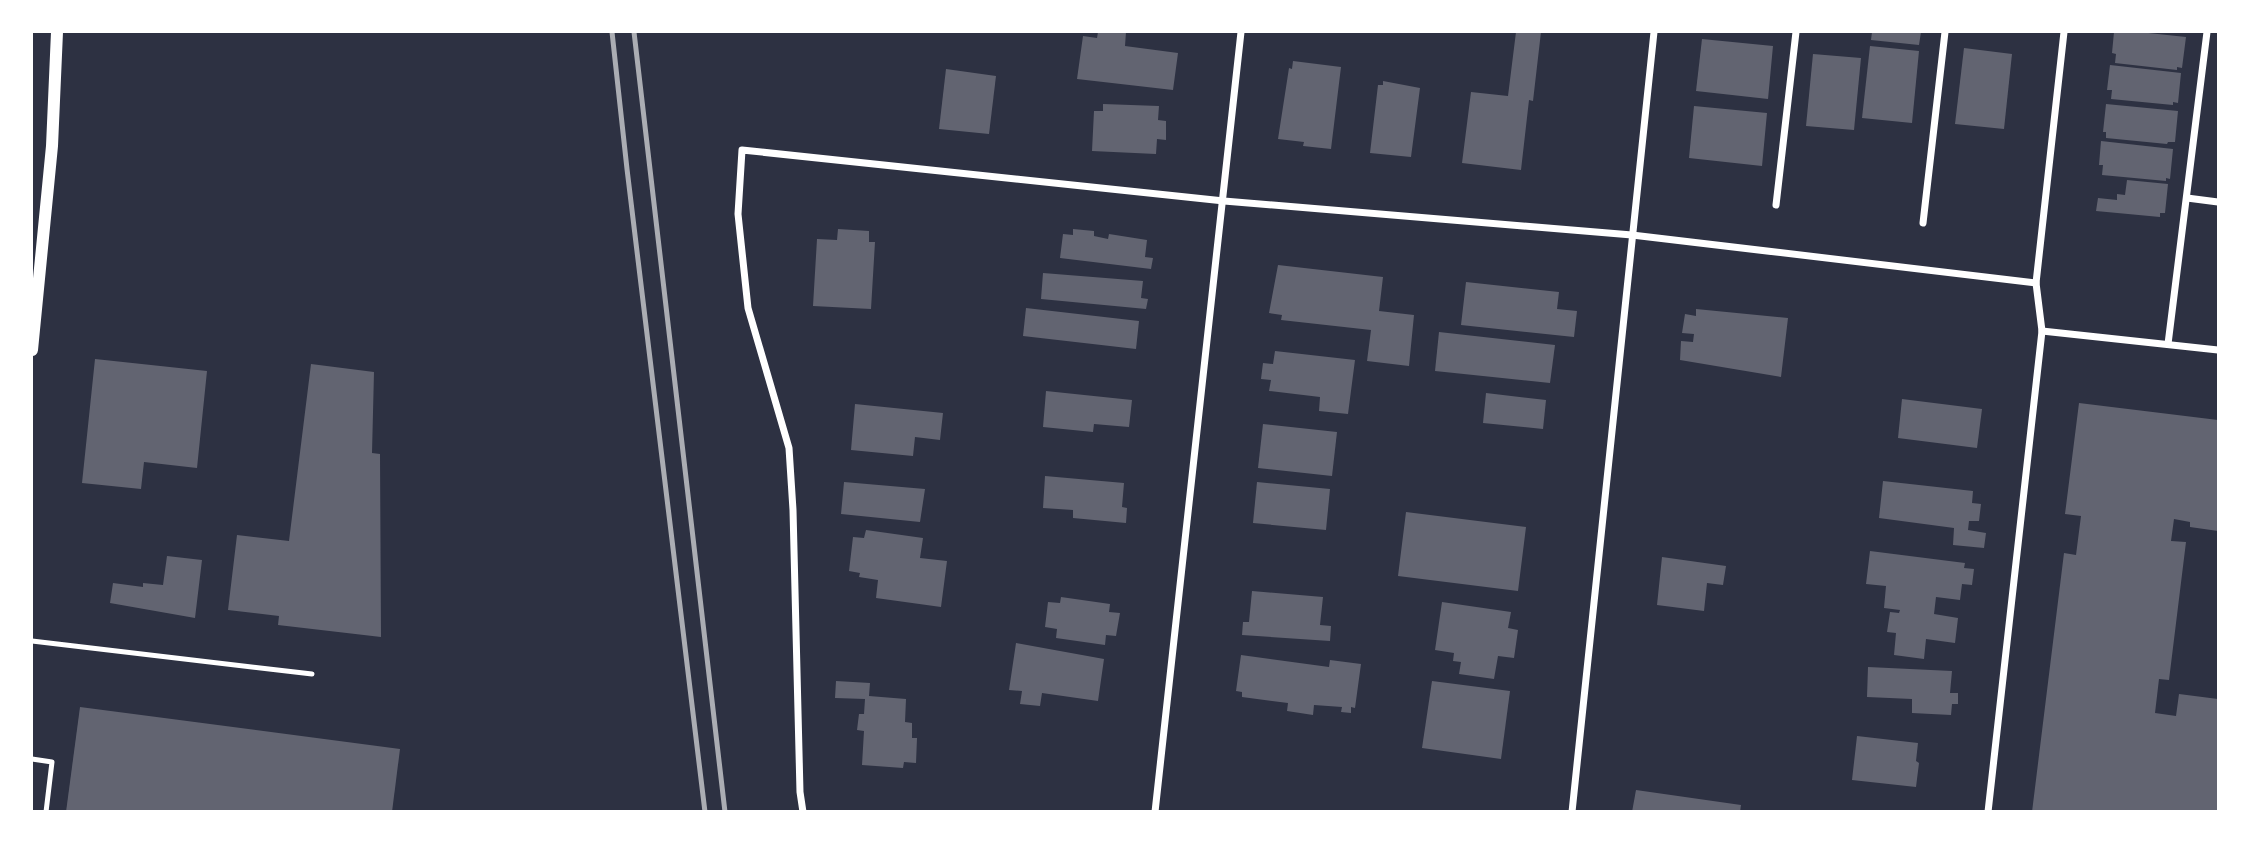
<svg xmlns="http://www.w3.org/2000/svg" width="2250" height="843" font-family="Karla,sans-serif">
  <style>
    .building { fill: #626471 }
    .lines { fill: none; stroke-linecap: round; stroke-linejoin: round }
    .service { stroke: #fff; stroke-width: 5 }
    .minor { stroke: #fff; stroke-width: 7 }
    .tertiary { stroke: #fff; stroke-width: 12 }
    .rail { stroke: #abadb3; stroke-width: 5 }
  </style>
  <rect width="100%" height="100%" fill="#2d3142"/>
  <!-- building -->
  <g class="building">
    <polygon points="1098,32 1126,32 1125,46 1178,53 1173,90 1077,79 1083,36 1097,38"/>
    <polygon points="1516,32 1541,32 1533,101 1529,100 1521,170 1462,163 1471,92 1508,96"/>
    <polygon points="1872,32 1921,32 1919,45 1871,40"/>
    <polygon points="2114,32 2139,32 2186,37 2182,68 2177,67 2177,70 2115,63 2116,54 2112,53"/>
    <polygon points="1702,39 1773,46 1768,99 1696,91"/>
    <polygon points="1870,46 1919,51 1912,123 1862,118"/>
    <polygon points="1964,48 2012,54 2004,129 1955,124"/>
    <polygon points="1813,54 1861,58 1854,130 1806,126"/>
    <polygon points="1293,61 1341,67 1331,149 1303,146 1304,142 1278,139 1289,68 1292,69"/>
    <polygon points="2110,65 2181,73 2178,103 2173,102 2173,105 2111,99 2112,90 2107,90"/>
    <polygon points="946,69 996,76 989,134 939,129"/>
    <polygon points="1383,81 1420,88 1411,157 1370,153 1378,85 1383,85"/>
    <polygon points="1103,104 1159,106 1158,120 1166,121 1166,140 1157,139 1156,154 1092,151 1094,111 1103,111"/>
    <polygon points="2106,104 2178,111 2175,142 2168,142 2167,144 2106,138 2106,132 2103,132"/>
    <polygon points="1694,106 1767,113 1762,166 1689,158"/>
    <polygon points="2101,141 2173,149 2170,179 2166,178 2166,181 2102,175 2103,165 2099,165"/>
    <polygon points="2127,180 2168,184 2165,213 2160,213 2160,217 2096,211 2098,198 2117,200 2117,194 2125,195"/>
    <polygon points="838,229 869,231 869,242 875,242 871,309 813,306 817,239 837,240"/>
    <polygon points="1073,229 1094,231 1094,236 1108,239 1109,234 1147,240 1145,257 1153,258 1151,269 1060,258 1063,234 1073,235"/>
    <polygon points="1278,265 1383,277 1379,311 1414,315 1409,366 1367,361 1371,330 1281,320 1282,315 1269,313"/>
    <polygon points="1043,273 1143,281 1141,298 1148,299 1146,309 1041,299"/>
    <polygon points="1466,282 1559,292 1557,309 1577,311 1574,337 1461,325"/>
    <polygon points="1026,308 1139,321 1136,349 1023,336"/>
    <polygon points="1696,309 1788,318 1781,377 1680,360 1681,341 1693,342 1694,334 1682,333 1685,314 1696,316"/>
    <polygon points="1439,332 1555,345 1550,383 1435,371"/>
    <polygon points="1275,351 1355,360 1348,414 1319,411 1320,397 1269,391 1271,380 1261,379 1263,363 1273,364"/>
    <polygon points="95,359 207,371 197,468 144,462 141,489 82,483"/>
    <polygon points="311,364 374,372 372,453 380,454 381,637 278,625 279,616 228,610 237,535 289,541"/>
    <polygon points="1046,391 1132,400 1129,427 1094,424 1093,432 1043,427"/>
    <polygon points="1486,393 1546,400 1543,429 1483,423"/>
    <polygon points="1902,399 1982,409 1977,448 1898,438"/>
    <polygon points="2079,403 2218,420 2218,531 2190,527 2190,522 2174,519 2171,541 2186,542 2169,680 2159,679 2155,713 2176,716 2179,694 2218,699 2218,812 2032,812 2064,553 2076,555 2081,516 2065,514"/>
    <polygon points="855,404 943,413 940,440 915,437 913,456 851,450"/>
    <polygon points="1263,424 1337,432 1332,476 1258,468"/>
    <polygon points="1045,476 1124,483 1122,507 1127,508 1126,523 1073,518 1073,510 1043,508"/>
    <polygon points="1883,481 1973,491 1972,503 1981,504 1979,521 1969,521 1968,530 1986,533 1984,548 1953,545 1954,528 1879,518"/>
    <polygon points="844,482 925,489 920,522 841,514"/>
    <polygon points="1257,482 1330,489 1326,530 1253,523"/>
    <polygon points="1406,512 1526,527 1518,591 1398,576"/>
    <polygon points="866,530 923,538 920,558 947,561 941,607 876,598 878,580 859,577 860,573 849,571 853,537 864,538"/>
    <polygon points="1870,551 1965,563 1964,568 1974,569 1972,585 1962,584 1960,600 1936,597 1934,614 1958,618 1955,643 1926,639 1924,659 1894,655 1896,633 1887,632 1890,612 1899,613 1900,610 1884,608 1886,586 1866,584"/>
    <polygon points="167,556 202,560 195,618 110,603 113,583 143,587 143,583 163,585"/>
    <polygon points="1662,557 1726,566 1723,585 1707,583 1704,611 1657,605"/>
    <polygon points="1252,591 1323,597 1320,625 1331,626 1330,641 1242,635 1243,622 1249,622"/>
    <polygon points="1061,597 1110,604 1109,612 1120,613 1116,636 1106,635 1105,645 1056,638 1057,629 1045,627 1048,602 1060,603"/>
    <polygon points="1442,602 1511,612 1508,628 1518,630 1514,658 1498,656 1494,679 1459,674 1461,662 1453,661 1454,653 1435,650"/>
    <polygon points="1016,643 1104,659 1098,701 1042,693 1040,706 1020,704 1022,691 1009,690"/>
    <polygon points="1241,655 1329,667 1330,660 1361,664 1355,708 1351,707 1351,713 1341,712 1342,707 1314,705 1313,715 1287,711 1288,703 1242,697 1242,692 1236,691"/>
    <polygon points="1868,667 1952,671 1950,693 1958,693 1958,704 1952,704 1951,715 1912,713 1912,699 1867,697"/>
    <polygon points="836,681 870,683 869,696 906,699 905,722 912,723 912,738 917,738 916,763 904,762 903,768 862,765 864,731 857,730 859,714 864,714 865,699 835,698"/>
    <polygon points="1432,681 1510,691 1501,759 1422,748"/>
    <polygon points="80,707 400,749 392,812 66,812"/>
    <polygon points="1857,736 1918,743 1916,761 1919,763 1916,787 1852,780"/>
    <polygon points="1636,790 1741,805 1740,812 1632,812"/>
  </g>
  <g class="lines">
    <!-- service -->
    <g class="service">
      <polyline points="32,641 312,674"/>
      <polyline points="32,759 52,762 46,812"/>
    </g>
    <!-- minor -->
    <g class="minor">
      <polyline points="2187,198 2218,202"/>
      <polyline points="1776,205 1796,32"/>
      <polyline points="1923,223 1945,32"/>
      <polyline points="2042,331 2218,350"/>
      <polyline points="2168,344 2207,32"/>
      <polyline points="803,812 800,792 793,510 789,448 748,308 738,214 742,150 1224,201 1632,235 2036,283"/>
      <polyline points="1155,812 1241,32"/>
      <polyline points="1572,812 1654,32"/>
      <polyline points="1988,812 2042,331 2036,283 2064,32"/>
    </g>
    <!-- tertiary -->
    <polyline class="tertiary" points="32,350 52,146 57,32"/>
    <!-- rail -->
    <g class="rail">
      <polyline points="612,32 627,169 705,812"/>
      <polyline points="634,32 725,812"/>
    </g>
  </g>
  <!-- border -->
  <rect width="2250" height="843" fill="none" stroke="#ffffff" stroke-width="66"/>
</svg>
